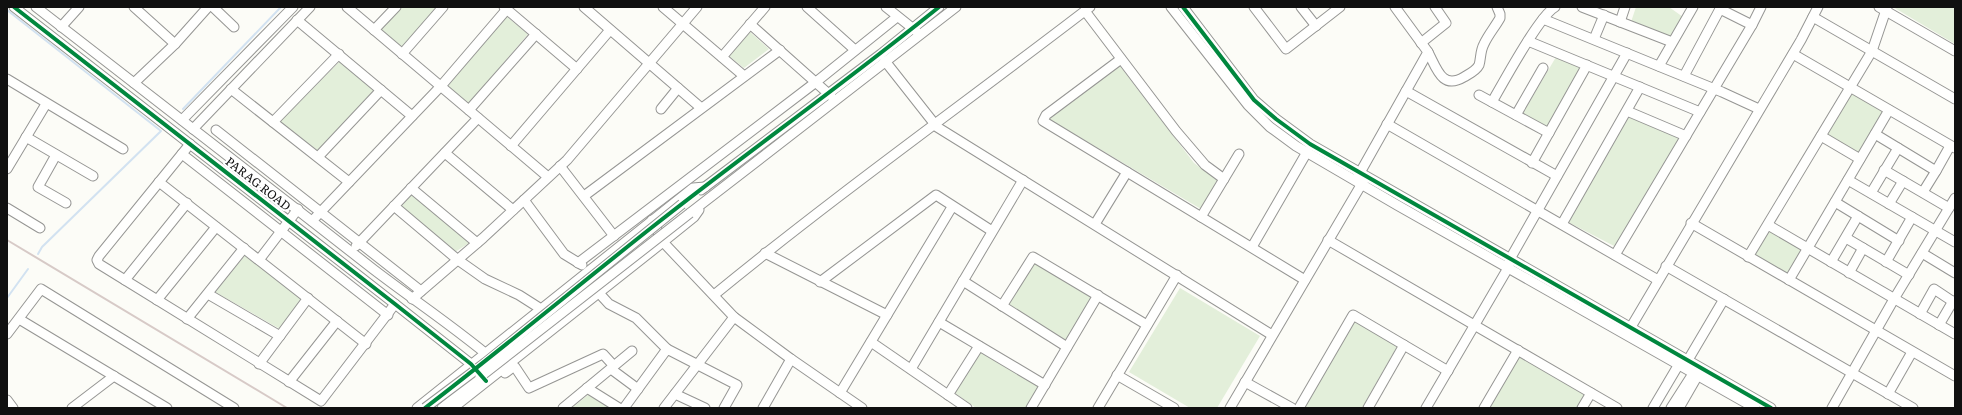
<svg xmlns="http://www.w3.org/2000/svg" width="1962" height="415" font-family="Literata,serif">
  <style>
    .green { fill: #e3efda }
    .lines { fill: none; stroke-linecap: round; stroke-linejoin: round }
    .stream { stroke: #d2e2f1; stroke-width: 2 }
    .minor-casing { stroke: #969694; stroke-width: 11 }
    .minor { stroke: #fffffe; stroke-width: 9 }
    .rail { stroke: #d7cac7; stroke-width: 2 }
    .minor-bridge-casing { stroke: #969694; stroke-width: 11; stroke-linecap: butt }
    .minor-bridge { stroke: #fffffe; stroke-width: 9 }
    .cycleway-casing { stroke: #fff; stroke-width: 6 }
    .cycleway { stroke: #00873e; stroke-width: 4 }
    .labels { text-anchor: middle; stroke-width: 4; stroke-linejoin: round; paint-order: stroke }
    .street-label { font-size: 12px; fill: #101010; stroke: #fff }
  </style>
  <rect width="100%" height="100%" fill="#fcfcf7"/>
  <!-- green -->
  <g class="green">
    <polygon points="402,7 437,7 401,48 380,29"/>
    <polygon points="1636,7 1669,7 1683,17 1671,38 1631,22"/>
    <polygon points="1893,7 1955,7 1955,44"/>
    <polygon points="506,16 528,34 469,104 447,86"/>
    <polygon points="750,32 769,49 744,68 729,56"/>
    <polygon points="1556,57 1582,68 1548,130 1521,116"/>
    <polygon points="340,61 374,90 318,151 280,122"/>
    <polygon points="1120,66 1194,163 1217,180 1201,209 1049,119"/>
    <polygon points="1851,92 1883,111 1859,153 1827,135"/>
    <polygon points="1630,115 1680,138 1616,247 1568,222"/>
    <polygon points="412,194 469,243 455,252 401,207"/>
    <polygon points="1768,230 1803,250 1788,276 1753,256"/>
    <polygon points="246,254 302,299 280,329 215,292"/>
    <polygon points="1035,263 1092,297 1065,343 1009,304"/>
    <polygon points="1180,288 1260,336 1217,408 1190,408 1129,372"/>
    <polygon points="1354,320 1398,345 1362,408 1304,408"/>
    <polygon points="981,352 1039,386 1025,408 976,408 955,393"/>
    <polygon points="1519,356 1585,394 1577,408 1489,408"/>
    <polygon points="588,395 610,408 572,408"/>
  </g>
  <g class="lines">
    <!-- stream -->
    <g class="stream">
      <polyline points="7,10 161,131 42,247 38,254"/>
      <polyline points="183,109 281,7"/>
      <polyline points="7,298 28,269"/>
    </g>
    <defs>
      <g id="minor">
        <polyline points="14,7 395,304 471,364 486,381"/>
        <path d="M36 7C148 94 261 181 373 269 416 302 462 332 503 368"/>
        <polyline points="134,7 175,44"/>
        <polyline points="213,7 234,27"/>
        <polyline points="347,7 548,177"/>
        <polyline points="504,7 577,69"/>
        <polyline points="584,7 700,107"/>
        <polyline points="663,7 744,76"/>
        <polyline points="807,7 855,50"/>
        <polyline points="886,7 916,31"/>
        <polyline points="1171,7 1248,105 1270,127 1296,146 1397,205 1755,408"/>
        <polyline points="1183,7 1254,100 1276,119 1310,144 1771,408"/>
        <polyline points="1254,7 1286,49 1340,7"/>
        <polyline points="1301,7 1316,26"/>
        <polyline points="1582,7 1672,42"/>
        <polyline points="1879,7 1955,51"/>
        <polyline points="1720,9 1752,25"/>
        <polyline points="1085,11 1176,131 1205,165 1224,179"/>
        <polyline points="1813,17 1955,99"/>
        <polyline points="1543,19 1722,92 1759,109"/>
        <polyline points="297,20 412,116"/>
        <polyline points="1620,22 1625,7"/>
        <polyline points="750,24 831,96"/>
        <polyline points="61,27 79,7"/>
        <polyline points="374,30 396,7"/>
        <polyline points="1594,39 1604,15"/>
        <polyline points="1528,41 1700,112"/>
        <polyline points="1421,43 1446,23 1435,7"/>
        <path d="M1428 52C1437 69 1442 90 1464 77 1469 74 1476 71 1479 65 1481 59 1480 51 1484 44 1488 35 1495 27 1500 18V14L1497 7"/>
        <polyline points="402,54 443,7"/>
        <polyline points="1793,54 1955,148"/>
        <polyline points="722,57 765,7"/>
        <polyline points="1121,59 1046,115 1043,121 1305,280"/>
        <polyline points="885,61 937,127 1272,335"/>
        <polyline points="1659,66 1693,7"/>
        <polyline points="1684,76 1721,7"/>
        <polyline points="7,79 123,149"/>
        <polyline points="134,83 175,44 208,7"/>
        <polyline points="231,89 349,182"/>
        <polyline points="1406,91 1557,176"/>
        <polyline points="1479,95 1549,133"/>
        <path d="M1492 102C1503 83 1539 16 1555 7"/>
        <polyline points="661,109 678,88"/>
        <polyline points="469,110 536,34"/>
        <polyline points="1627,111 1686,136"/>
        <polyline points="1516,115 1543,68"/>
        <polyline points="182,120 293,7"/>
        <polyline points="273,122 339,54"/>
        <polyline points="1387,124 1658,280"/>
        <polyline points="193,129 310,7"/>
        <polyline points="216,130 421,291"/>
        <polyline points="1875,134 1936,171 1950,146"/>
        <polyline points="1821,136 1860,159"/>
        <polyline points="26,137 93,176"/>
        <polyline points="190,144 99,256 97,260 99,264 321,401 395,304"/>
        <polyline points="511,146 610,30"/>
        <polyline points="445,153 513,210"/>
        <polyline points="182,154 388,315"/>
        <polyline points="56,155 38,187 66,203"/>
        <polyline points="318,157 381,90"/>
        <polyline points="1532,163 1587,65"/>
        <polyline points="560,166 614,236"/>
        <polyline points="7,169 46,104"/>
        <polyline points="1884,170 1949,208"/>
        <polyline points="1357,178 1428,52 1395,7"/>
        <polyline points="1848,180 1955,242"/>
        <polyline points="159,182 366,344"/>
        <polyline points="411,188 477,243"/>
        <polyline points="701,190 881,54 939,7"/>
        <polyline points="1923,192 1936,171"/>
        <polyline points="1871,193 1898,148"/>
        <polyline points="584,196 780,50"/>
        <polyline points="524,200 564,254 582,265"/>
        <polyline points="1835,202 1899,241"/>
        <polyline points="1889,204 1903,181"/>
        <polyline points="394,206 458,260 485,279 519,295 541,309"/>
        <polyline points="7,208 40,228"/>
        <polyline points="690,213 956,7"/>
        <polyline points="1201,217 1239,154"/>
        <polyline points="652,220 663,242 734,317 791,359 862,408"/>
        <polyline points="312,221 441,86 507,9"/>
        <polyline points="1691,223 1955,376"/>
        <polyline points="1095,224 1127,172"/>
        <polyline points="1562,224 1640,87"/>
        <polyline points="1768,225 1955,334"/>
        <polyline points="1846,238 1909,275"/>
        <polyline points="1328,240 1617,408"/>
        <polyline points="356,246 478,118"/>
        <polyline points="1252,247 1307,152"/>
        <polyline points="765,253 887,315"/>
        <polyline points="1922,253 1955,273"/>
        <polyline points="1615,255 1752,25 1761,7"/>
        <polyline points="1748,257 1872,51 1887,7"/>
        <polyline points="259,260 298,209"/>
        <polyline points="1831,262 1858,216"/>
        <polyline points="1886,262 1912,217"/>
        <polyline points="578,263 816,82 897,17"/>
        <polyline points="1666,266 1913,408"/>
        <polyline points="1849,273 1863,248"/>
        <polyline points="125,280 187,203"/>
        <polyline points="1789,280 1889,110"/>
        <polyline points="963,281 1067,347"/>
        <polyline points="820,282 936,195 992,231"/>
        <polyline points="598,292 609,304 636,318 667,349"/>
        <polyline points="208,294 280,336"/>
        <path d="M714 295C836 195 965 103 1090 7"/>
        <polyline points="412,299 483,238 567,160 697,7"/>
        <polyline points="157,300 216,227"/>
        <polyline points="1002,306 1033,257 1147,325"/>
        <polyline points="1920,314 1934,289 1955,303"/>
        <polyline points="19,319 167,408"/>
        <polyline points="187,319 244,248"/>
        <polyline points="939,322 1045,385"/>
        <polyline points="1939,325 1953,301"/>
        <polyline points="1628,332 1801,40 1818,7"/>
        <polyline points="7,334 41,289 234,408"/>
        <polyline points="871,342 967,408"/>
        <polyline points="259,364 308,298"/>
        <polyline points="1685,365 1724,299"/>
        <polyline points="611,369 638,389"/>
        <polyline points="911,369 1023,180"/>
        <polyline points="505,373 513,367 515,367 529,388 603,354 614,366"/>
        <polyline points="1117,375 1174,408"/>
        <polyline points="289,382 337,321"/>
        <polyline points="1245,382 1292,408"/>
        <polyline points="587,388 619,408"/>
        <polyline points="840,393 952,207"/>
        <polyline points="675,394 705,408"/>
        <polyline points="1888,394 1912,352"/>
        <polyline points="948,395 979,346"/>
        <polyline points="7,400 13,408"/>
        <polyline points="72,408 114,376"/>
        <polyline points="417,408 693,188 705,187"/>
        <polyline points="442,408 480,377"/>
        <polyline points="453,408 663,242 694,217 699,210"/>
        <polyline points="563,408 632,351"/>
        <polyline points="624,408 667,349 737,385 724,408"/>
        <polyline points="664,408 734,317"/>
        <polyline points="763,408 791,359"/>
        <polyline points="1031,408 1098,295"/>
        <polyline points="1098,408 1177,275"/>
        <polyline points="1230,408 1364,180"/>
        <polyline points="1299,408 1353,315 1448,371"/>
        <polyline points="1368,408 1404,345"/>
        <polyline points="1426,408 1508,268 1510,259 1627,53"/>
        <polyline points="1484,408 1518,350"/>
        <polyline points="1582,408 1591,393"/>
        <polyline points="1653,408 1682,359"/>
        <polyline points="1671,408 1696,369"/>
        <polyline points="1679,408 1698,375 1698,370"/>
        <polyline points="1832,408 1894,299 1955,198"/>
      </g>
    </defs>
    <!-- minor casing -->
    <use href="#minor" class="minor-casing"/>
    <!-- minor -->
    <use href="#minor" class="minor"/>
    <!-- rail -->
    <polyline class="rail" points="7,240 287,408"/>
    <defs>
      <g id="minor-bridge">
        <polyline points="480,377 690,213"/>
        <polyline points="425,408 485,363 682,204"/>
      </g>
    </defs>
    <!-- minor-bridge casing -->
    <use href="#minor-bridge" class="minor-bridge-casing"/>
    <!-- minor-bridge -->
    <use href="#minor-bridge" class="minor-bridge"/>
    <defs>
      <g id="cycleway">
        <polyline points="14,7 395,304 471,364 486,381"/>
        <polyline points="1183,7 1254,100 1276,119 1310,144 1771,408"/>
        <path d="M425 408C502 349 575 288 651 228 746 153 845 83 939 7"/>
      </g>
    </defs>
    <!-- cycleway casing -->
    <use href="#cycleway" class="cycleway-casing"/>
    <!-- cycleway -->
    <use href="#cycleway" class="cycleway"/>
  </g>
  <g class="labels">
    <!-- street labels -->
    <g class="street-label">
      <text transform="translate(258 184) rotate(38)" y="4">PARAG ROAD</text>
    </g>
  </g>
  <!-- border -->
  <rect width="1962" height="415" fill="none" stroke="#101010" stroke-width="16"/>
</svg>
